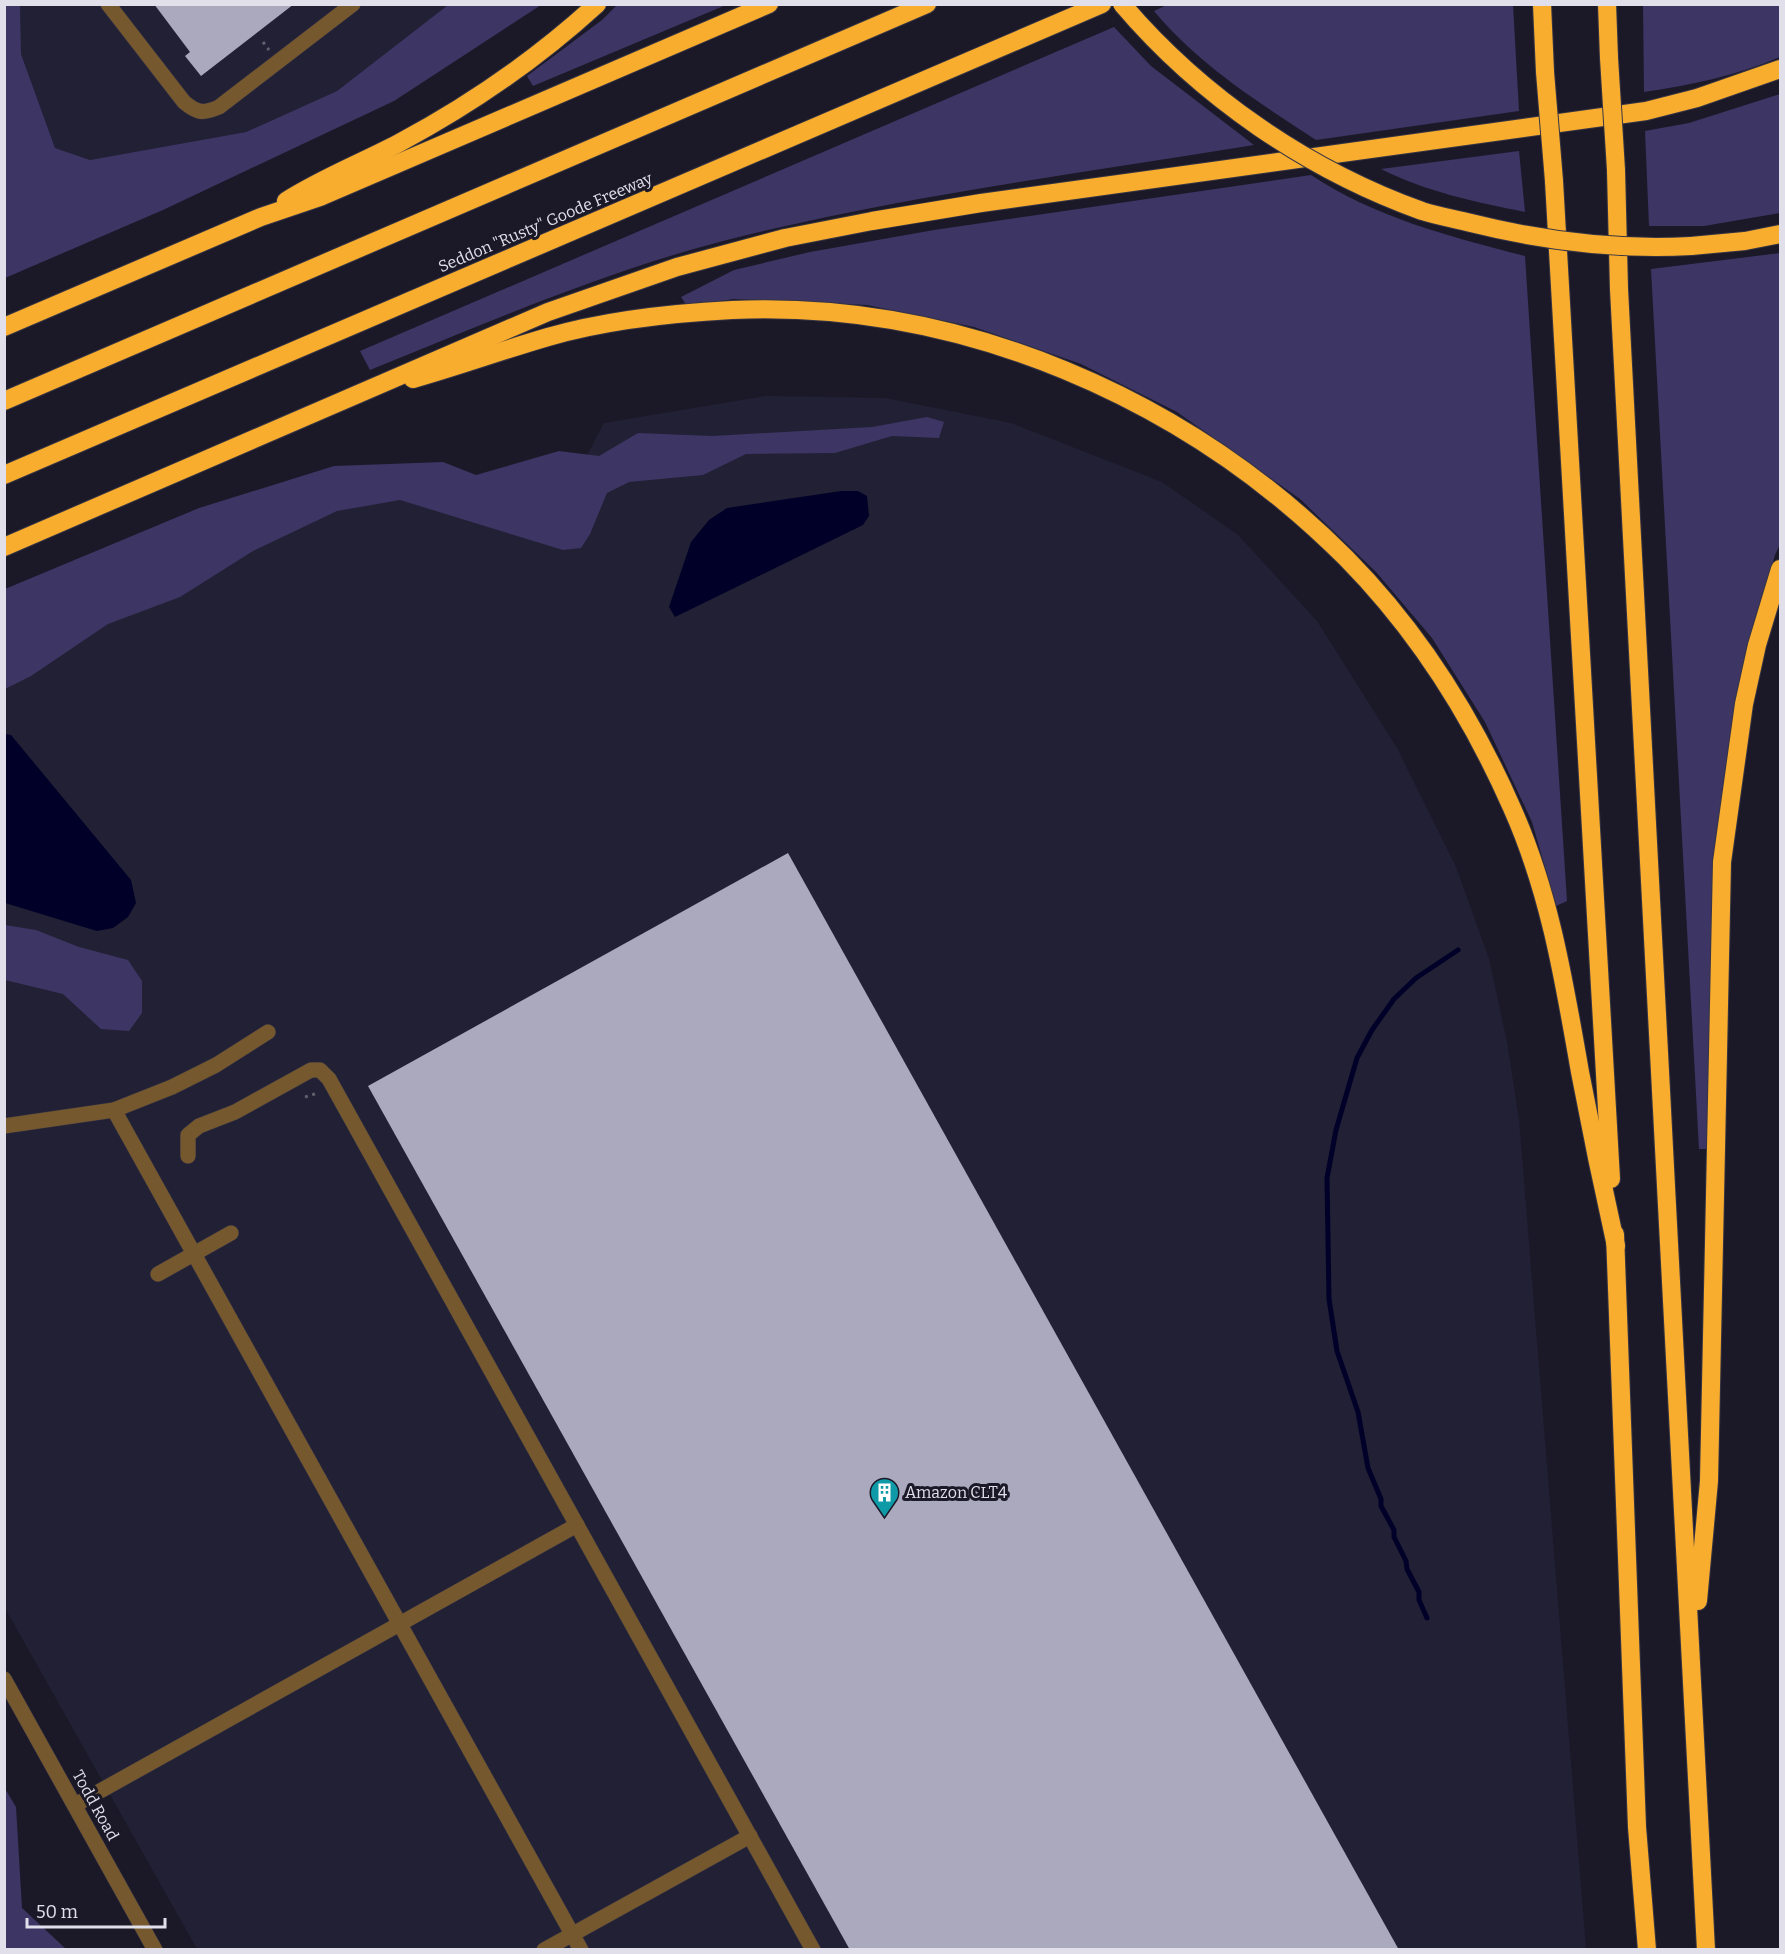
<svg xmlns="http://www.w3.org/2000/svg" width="1785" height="1954" font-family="Bitter,serif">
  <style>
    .built { fill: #222035 }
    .green { fill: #3d3564 }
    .water { fill: #000028 }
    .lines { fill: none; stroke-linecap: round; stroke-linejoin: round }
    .stream { stroke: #000028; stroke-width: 5 }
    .building { fill: #aba9bd }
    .minor-casing { stroke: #373543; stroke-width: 16 }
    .highway-casing { stroke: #373543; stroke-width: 20 }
    .path { stroke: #615f6c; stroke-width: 3; stroke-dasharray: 3 4.5; stroke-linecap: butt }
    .minor { stroke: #76582e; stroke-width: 15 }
    .highway { stroke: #f9ad2f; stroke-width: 18 }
    .highway-bridge-casing { stroke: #373543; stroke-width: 20; stroke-linecap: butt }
    .highway-bridge { stroke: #f9ad2f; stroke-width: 18 }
    .labels { text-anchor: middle; stroke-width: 6; stroke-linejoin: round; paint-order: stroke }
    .street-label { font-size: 16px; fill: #e0dfea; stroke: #1b1928 }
    .poi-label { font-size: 16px; fill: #e0dfea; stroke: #1b1928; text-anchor: start }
  </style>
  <rect width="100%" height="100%" fill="#1b1928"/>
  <!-- built -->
  <g class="built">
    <polygon points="20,5 448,5 337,91 246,132 90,160 55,148 21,54"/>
    <polygon points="765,396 885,398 1011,423 1162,482 1238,535 1317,621 1397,748 1456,867 1489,959 1507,1042 1519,1120 1586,1949 197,1949 5,1608 4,640 392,479 553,520 604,423"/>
  </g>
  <!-- green -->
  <g class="green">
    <polygon points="5,4 20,5 21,54 55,148 90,160 246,132 337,91 448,5 541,5 394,101 163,210 5,278"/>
    <path d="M1169 4 1513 5 1519 111 1316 140C1258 102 1199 65 1154 11Z"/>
    <polygon points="617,5 726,5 533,86 527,76 602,20"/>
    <path d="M1643 5H1780V57C1735 76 1692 85 1644 92Z"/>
    <path d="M1114 27 1151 66 1254 145C1085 173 914 194 747 235 617 266 494 320 370 370L360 351Z"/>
    <polygon points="1780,94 1780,213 1704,226 1649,226 1645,131 1689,123"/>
    <path d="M1519 151 1525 212C1475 202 1427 192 1381 169Z"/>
    <path d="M1311 175C1374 217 1451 237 1525 256L1567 901 1556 906 1532 822 1485 722 1432 638 1376 572 1300 499 1177 412 1081 364 974 327 867 305 734 299 687 306 681 297 734 270 810 252 934 230Z"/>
    <polygon points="1780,253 1780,544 1775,555 1740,679 1708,1149 1699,1149 1651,269"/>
    <polygon points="927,417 944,422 939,438 892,436 835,453 746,454 703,475 629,482 607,493 590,534 581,548 563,550 400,500 337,511 253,551 180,597 108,624 31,676 5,689 5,589 199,508 334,466 443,462 476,475 559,451 599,456 638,433 712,436 872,427"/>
    <polygon points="5,925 36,930 79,947 128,960 142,981 142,1013 129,1031 101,1029 63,994 5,980"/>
    <polygon points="4,1787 16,1807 22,1908 66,1949 5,1949"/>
  </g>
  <!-- water -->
  <g class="water">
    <polygon points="841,491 858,491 867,496 869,516 863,525 675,617 669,607 691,542 709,520 727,508"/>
    <polygon points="5,734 11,735 131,880 136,903 128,917 113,928 97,931 5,903"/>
  </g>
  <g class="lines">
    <!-- stream -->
    <polyline class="stream" points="1427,1618 1419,1600 1419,1592 1407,1569 1406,1561 1394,1537 1394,1530 1381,1506 1381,1499 1368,1468 1358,1412 1337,1351 1329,1299 1327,1178 1336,1130 1357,1058 1372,1030 1394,999 1416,978 1458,950"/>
  </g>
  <!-- building -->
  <g class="building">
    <polygon points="154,4 294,4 201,76 185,56 190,52"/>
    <polygon points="788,853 1399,1950 850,1950 368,1086"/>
  </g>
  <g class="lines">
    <defs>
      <g id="minor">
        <path d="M108 4 184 102C197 113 203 114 219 107L353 4"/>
        <polyline points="114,1110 581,1950"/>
        <polyline points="4,1126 114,1110 172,1087 216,1065 268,1032"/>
        <polyline points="188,1156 188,1135 199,1126 235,1112 311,1070 320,1070 329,1079 813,1950"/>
        <polyline points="158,1274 231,1233"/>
        <polyline points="4,1679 155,1950"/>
        <polyline points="75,1805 577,1525"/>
        <polyline points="544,1950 750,1836"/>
      </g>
      <g id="highway">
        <polyline points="1542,4 1545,72"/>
        <polyline points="1607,4 1609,58"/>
        <polyline points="1616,170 1619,289 1706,1950"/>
        <polyline points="1554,181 1611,1179"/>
        <path d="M286 201C322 178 361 163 399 143 470 105 538 58 597 4"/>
        <polyline points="1691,246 1745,241 1780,234"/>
        <polyline points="4,327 261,217 320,197 769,4"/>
        <path d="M413 379C459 366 503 350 548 337 603 321 675 313 732 310 961 300 1186 398 1346 558 1416 629 1472 717 1512 808 1550 893 1564 981 1580 1072 1591 1130 1603 1188 1616 1246"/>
        <polyline points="4,401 927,4"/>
        <polyline points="4,475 1102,4"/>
        <polyline points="4,547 548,312 677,267 785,238 872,221 981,203 1646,111 1697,98 1780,69"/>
        <polyline points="1615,1234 1637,1827 1647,1950"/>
        <polyline points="1698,1601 1709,1481 1722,862 1744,704 1757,645 1780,569"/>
      </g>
    </defs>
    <!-- minor casing -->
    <use href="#minor" class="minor-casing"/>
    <!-- highway casing -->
    <use href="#highway" class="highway-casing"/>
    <!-- path -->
    <g class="path">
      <polyline points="263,42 269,50"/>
      <polyline points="305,1097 318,1093"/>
    </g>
    <!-- minor -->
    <use href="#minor" class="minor"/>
    <!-- highway -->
    <use href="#highway" class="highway"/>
    <defs>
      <g id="highway-bridge">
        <path d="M1122 4C1201 97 1308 170 1422 211 1438 216 1455 219 1471 223 1543 241 1617 250 1691 246"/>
        <polyline points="1609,58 1616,170"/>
        <polyline points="1545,72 1554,181"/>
      </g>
    </defs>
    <!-- highway-bridge casing -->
    <use href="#highway-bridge" class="highway-bridge-casing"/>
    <!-- highway-bridge -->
    <use href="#highway-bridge" class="highway-bridge"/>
  </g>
  <!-- icons -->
  <defs>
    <symbol id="building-pin" viewBox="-11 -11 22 30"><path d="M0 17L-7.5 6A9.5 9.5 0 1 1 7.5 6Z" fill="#0f9aa8" stroke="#1b1928"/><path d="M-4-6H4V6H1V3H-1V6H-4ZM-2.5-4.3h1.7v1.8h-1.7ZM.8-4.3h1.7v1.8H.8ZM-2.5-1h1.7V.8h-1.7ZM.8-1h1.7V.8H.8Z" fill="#fff"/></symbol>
  </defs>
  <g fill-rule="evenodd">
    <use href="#building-pin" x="868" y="1476" width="33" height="45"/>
  </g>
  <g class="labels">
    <!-- street labels -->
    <g class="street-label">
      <text transform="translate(545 222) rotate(-23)" y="6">Seddon "Rusty" Goode Freeway</text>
      <text transform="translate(96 1805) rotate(61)" y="6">Todd Road</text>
    </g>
    <!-- poi labels -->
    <g class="poi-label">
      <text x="905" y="1498">Amazon CLT4</text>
    </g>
  </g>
  <!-- border -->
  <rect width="1785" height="1954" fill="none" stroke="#e0dfea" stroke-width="12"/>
  <!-- scale -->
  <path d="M27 1918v9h138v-9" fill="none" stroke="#e0dfea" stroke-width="3"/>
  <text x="36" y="1918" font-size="18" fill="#e0dfea" stroke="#1b1928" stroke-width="4.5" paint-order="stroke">50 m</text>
</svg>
